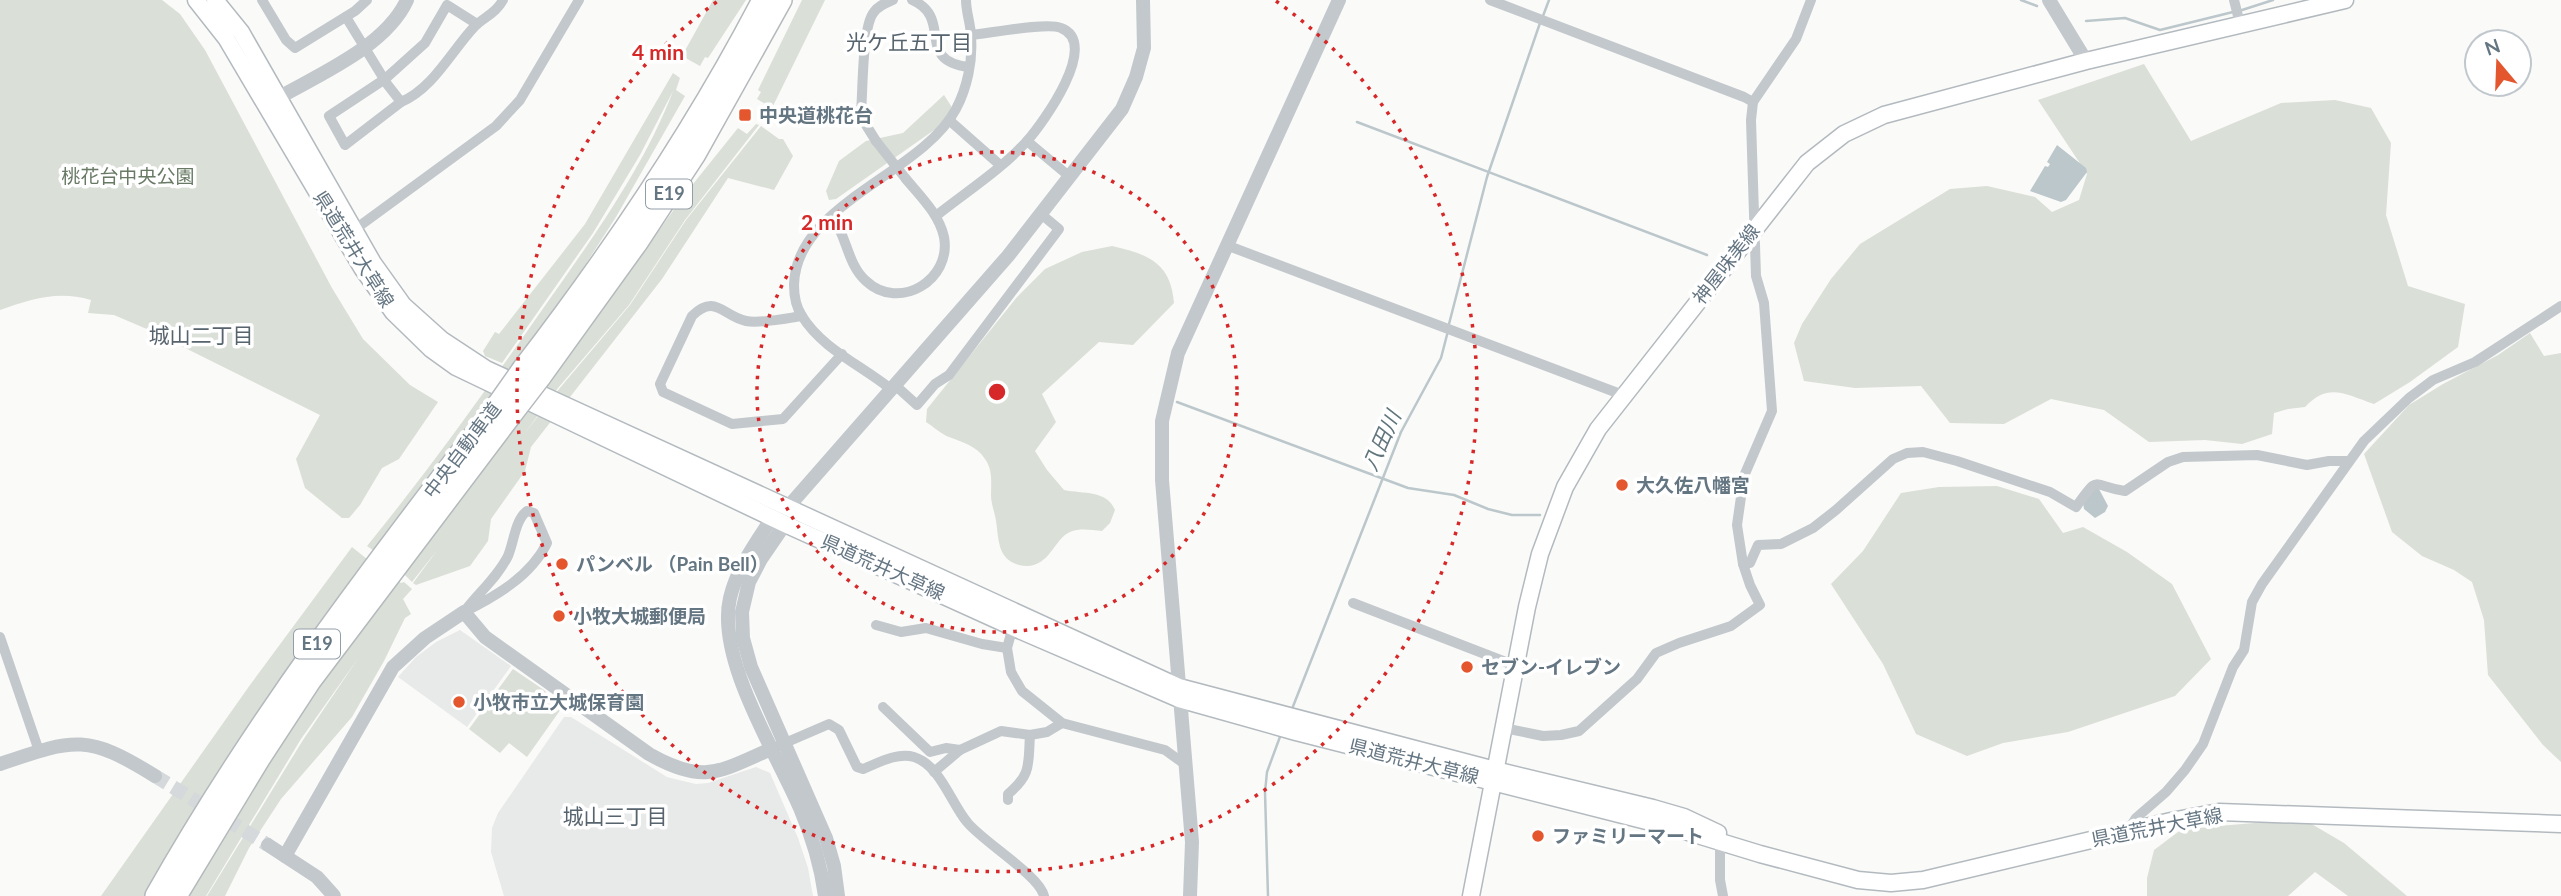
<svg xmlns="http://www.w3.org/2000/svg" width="2561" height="896" font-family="Lato,'Noto Sans JP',sans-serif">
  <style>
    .built { fill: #e8e9e9 }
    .green { fill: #dadfd7 }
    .water { fill: #bbc7cb }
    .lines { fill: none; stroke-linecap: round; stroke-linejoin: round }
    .stream { stroke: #bbc7cb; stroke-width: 2.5 }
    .tertiary-tunnel { stroke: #d5d9db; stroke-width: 14; stroke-dasharray: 14 7; stroke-linecap: butt }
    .secondary-casing { stroke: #b3babf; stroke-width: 19 }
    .motorway-casing { stroke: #b4b9bd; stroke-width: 24 }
    .minor { stroke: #c3c8cc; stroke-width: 10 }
    .tertiary { stroke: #c3c8cc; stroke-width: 14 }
    .secondary { stroke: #fff; stroke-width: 16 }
    .motorway { stroke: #fff; stroke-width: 21 }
    .motorway-bridge-casing { stroke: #b4b9bd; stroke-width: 24; stroke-linecap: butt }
    .minor-bridge { stroke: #c3c8cc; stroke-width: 10 }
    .motorway-bridge { stroke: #fff; stroke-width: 21 }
    .ring { fill: none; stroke: #d62828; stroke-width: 3.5; stroke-dasharray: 3.5 7 }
    .poi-dot { fill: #e4572e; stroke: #fff; stroke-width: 2.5 }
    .labels { text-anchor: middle; stroke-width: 7; stroke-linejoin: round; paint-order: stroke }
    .shield { fill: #fff; stroke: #939fa8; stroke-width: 2 }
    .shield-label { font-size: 18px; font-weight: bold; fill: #657683 }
    .poi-label { font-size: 19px; font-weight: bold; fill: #657683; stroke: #fff; text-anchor: start }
    .park-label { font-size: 19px; fill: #687a64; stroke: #fff }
    .street-label { font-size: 19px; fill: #657683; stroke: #fff }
    .neighbourhood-label { font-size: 21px; fill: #57646e; stroke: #fff }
    .water-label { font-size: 21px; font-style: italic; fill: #60757c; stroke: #fff }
    .centre { fill: #d62828; stroke: #fff; stroke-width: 3.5 }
    .ring-label { font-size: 21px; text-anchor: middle; font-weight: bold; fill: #d62828; stroke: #fff; stroke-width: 7; stroke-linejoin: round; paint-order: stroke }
  </style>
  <rect width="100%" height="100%" fill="#fafaf8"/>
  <!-- built -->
  <g class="built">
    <polygon points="460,630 511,666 467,727 398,677 416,657 436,642"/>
    <polygon points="564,717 571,717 667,777 679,780 696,784 708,783 756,767 770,773 798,838 808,868 813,896 504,896 491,852 492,828 498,813"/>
  </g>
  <!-- green -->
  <g class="green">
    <path d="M0 0H162L180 14 205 50 332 288 363 339 410 385 438 402 399 459 382 468 360 505 349 518H342L305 488 296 459 320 415 149 330 114 315 88 313 91 300C58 290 31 299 0 310Z"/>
    <polygon points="713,0 746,0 708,58 705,57 700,66 682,56"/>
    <polygon points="802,0 825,0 772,108 757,99 761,92 758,90"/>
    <path d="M2144 64 2191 141 2281 103 2335 100 2371 108 2391 143 2386 215 2408 286 2465 304 2458 347 2410 382 2374 404C2345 394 2328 382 2305 407L2288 409 2274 413 2272 434 2242 444 2205 440 2149 442 2104 410 2051 399 2004 424 1950 423 1921 386 1855 388 1804 381 1794 343 1802 324 1831 279 1860 244 1950 189 1987 186 2035 197 2052 212 2079 200 2087 174 2038 100Z"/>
    <path d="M673 73 680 78 676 90 685 96 616 217 571 287 524 353 374 551 367 546C429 470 486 390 542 310 589 243 644 168 673 91L640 155 593 233 502 363 485 356 483 351 495 332 499 334 585 224Z"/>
    <polygon points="944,95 953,109 937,128 836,199 829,200 826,191 839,161 866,141 903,133"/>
    <polygon points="756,124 759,125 685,220 629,305 558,388 525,433 559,389 630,305 686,220 761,126 779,139 783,139 793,156 774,190 728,178 662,279 531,447 525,471 491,519 488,541 470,566 416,585 413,583 438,549 412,582 401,571 613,295 685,194 738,128 747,134"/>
    <path d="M1112 246C1148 254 1171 263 1174 303L1133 345 1099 342 1042 394 1056 422 1035 451 1047 470 1064 490C1083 494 1107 490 1115 510L1110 523 1102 531C1092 530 1079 528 1070 532 1053 539 1049 572 1019 565 997 559 999 539 996 521 995 513 991 504 991 495 991 483 993 470 985 459 977 446 962 442 949 437 941 434 934 427 926 422L927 409 1017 297 1045 269 1082 252Z"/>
    <polygon points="2530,333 2544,356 2561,353 2561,762 2543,745 2488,675 2484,620 2472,582 2454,570 2422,556 2392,532 2364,454 2409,405 2443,384 2498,355"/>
    <polygon points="1997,486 2039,499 2063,533 2083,527 2127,552 2172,584 2211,659 2175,696 2068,732 2003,743 1967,756 1916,734 1883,664 1831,584 1863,551 1901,493 1939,487"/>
    <polygon points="352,547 367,559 307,641 221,768 147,896 101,896 250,685"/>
    <polygon points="395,579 401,583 404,582 412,589 403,599 411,614 405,618 384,661 352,717 281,799 249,848 225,896 207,896 303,740 359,657 301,739 206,896 184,896 258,774"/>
    <polygon points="513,669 544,690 561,709 527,757 509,743 500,753 469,729"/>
    <polygon points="2303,819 2344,843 2407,896 2348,896 2315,872 2288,896 2147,896 2147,878 2154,850 2182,829"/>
  </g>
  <!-- water -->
  <g class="water">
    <polygon points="2057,145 2086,168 2087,172 2066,200 2061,202 2030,191 2045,166 2048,167 2050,164 2047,162"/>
    <polygon points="2093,489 2099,489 2108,506 2105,512 2095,518 2084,509 2083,503"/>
  </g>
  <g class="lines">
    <!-- stream -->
    <g class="stream">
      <polyline points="2021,0 2037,6"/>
      <polyline points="2239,11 2273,0"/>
      <polyline points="1543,16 1549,0"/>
      <polyline points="2086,21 2125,18 2160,30 2233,12"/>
      <polyline points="1357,122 1707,255"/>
      <polyline points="1449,324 1487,177 1540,23"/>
      <polyline points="1177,402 1408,488 1454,495 1488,509 1512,515 1540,515"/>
      <polyline points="1292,709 1401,432 1441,358 1448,331"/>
      <polyline points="1268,896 1265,792 1267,772 1281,734"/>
    </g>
    <!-- tertiary-tunnel -->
    <polyline class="tertiary-tunnel" points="155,776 268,845"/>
    <defs>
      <g id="secondary">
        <polyline points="196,0 226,38 362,268 393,312 431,349 456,367 785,524 1019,630 1179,699 1296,732 1678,829 1760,854 1858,880 1891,883 1923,880 2171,821 2219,812 2561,824"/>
        <polyline points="215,0 241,32 373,263 403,305 442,340 486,369 1179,687 1495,770 1653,808 1684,817 1718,833"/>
        <polyline points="1471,896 1527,607 1540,554 1565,487 1598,429 1807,163 1844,134 1884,115 2086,61 2345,0"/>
      </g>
      <g id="motorway">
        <path d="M523 369C613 252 695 131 763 0"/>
        <polyline points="540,377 638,241 695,154 781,0"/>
        <path d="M156 896C254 722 375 564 497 406"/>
        <polyline points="176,896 259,759 310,681 510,416"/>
      </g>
    </defs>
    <!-- secondary casing -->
    <use href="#secondary" class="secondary-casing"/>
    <!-- motorway casing -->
    <use href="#motorway" class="motorway-casing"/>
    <!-- minor -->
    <g class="minor">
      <polyline points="262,0 286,40 295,48 355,11 367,0"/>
      <path d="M912 0C954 18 914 61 969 67"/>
      <polyline points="1490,0 1744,97 1753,102"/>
      <polyline points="2234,0 2240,24"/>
      <polyline points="346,17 387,84 401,102"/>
      <path d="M477 24 447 5 425 43 385 79 329 116 345 145 401 102C433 89 452 50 475 26 486 16 496 13 503 0"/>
      <polyline points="949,120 1000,165"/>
      <path d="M876 141 866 125 861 112C863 90 862 26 874 12 879 5 886 3 893 0"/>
      <polyline points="1027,141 1070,177"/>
      <path d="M832 216C847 236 847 264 866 281 899 312 952 280 944 237 939 214 920 196 906 179"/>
      <path d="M936 216C966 192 1001 170 1027 141 1043 123 1101 43 1061 28 1047 22 991 33 972 35"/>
      <polyline points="354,230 496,126 520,100 579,0"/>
      <polyline points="1226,245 1623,395"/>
      <path d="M802 316C788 318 760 324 746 321 723 316 715 293 692 316L660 384 663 392 732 424 783 419 842 354"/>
      <polyline points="896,386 917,405 935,384 949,375 1059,229 1041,214"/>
      <path d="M892 390C863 366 822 349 802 316 796 307 794 295 794 285 796 203 921 175 956 109 967 88 973 61 971 37 971 24 966 13 966 0"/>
      <path d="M527 511 534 513 547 543C531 576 496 596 464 612 479 592 497 578 508 556 514 542 515 520 527 511Z"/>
      <path d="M1743 564 1750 563 1758 545 1781 544 1813 528 1836 510 1893 459 1907 453 1923 452 1957 461 2050 492 2076 507C2100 473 2091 486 2125 491L2168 462 2183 457 2257 455 2307 465 2329 461H2348"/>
      <polyline points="1353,603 1516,666"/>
      <polyline points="1014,623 1007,648 1011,672 1022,691 1062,723 1165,750 1186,765"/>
      <polyline points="876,625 901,632 926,628 982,644 1007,648"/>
      <polyline points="0,637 39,751"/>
      <polyline points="883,707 930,752 946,748 960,750 1001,731 1030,735 1047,732 1062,723"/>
      <polyline points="1504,728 1543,736 1561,735 1579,731 1637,679 1656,653 1679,643 1731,626 1760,605 1750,585 1743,564 1737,525 1744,476 1772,411 1764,303 1756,276 1751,120 1753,102 1796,39 1811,0"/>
      <path d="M771 749 829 724 839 730 857 767 863 769C878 763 897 752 914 757 940 765 951 803 967 822 983 842 1039 875 1044 896"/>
      <polyline points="934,772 960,750"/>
      <path d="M1008 800V794C1032 774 1028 764 1030 735"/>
      <polyline points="2127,832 2136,818 2166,792 2185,770 2203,744 2233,667 2244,650 2252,602 2262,584 2364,441 2409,398 2433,380 2475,362 2561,306"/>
      <polyline points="1720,841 1720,880 1723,896"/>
    </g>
    <!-- tertiary -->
    <g class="tertiary">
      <polyline points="2049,0 2086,61"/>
      <path d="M271 102C315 76 385 48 407 0"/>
      <path d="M781 512 772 518C756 543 737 568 730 598 716 659 776 752 800 808 812 836 821 866 825 896"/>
      <path d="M0 764C74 739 86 733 155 776"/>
      <polyline points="268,845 317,877 334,896"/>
      <path d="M285 856 393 667 425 638 464 612 485 637 649 754C704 785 718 772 771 749"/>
      <polyline points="838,896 834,866 826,838 751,667 743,638 742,612 749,582 761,559 785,524 788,507 1008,256 1122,109 1136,77 1144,48 1143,0"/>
      <polyline points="1190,896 1192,842 1162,480 1162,421 1178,353 1339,0"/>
    </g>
    <!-- secondary -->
    <use href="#secondary" class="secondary"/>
    <!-- motorway -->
    <use href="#motorway" class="motorway"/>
    <defs>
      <g id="motorway-bridge">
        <polyline points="497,406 523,369"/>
        <polyline points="510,416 540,377"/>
      </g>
    </defs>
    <!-- motorway-bridge casing -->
    <use href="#motorway-bridge" class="motorway-bridge-casing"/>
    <!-- minor-bridge -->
    <polyline class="minor-bridge" points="876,141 906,179"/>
    <!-- motorway-bridge -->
    <use href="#motorway-bridge" class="motorway-bridge"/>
  </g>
  <!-- distance rings -->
  <g class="ring">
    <circle cx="997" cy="392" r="240"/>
    <path d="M1276 1A480 480 0 1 1 718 1"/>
  </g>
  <!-- markers -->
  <g class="poi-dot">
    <rect x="738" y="108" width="14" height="14" rx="3.5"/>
    <circle cx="1622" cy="485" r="7"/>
    <circle cx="562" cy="564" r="7"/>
    <circle cx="559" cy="616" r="7"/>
    <circle cx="1467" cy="667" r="7"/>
    <circle cx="459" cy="702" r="7"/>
    <circle cx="1538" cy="836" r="7"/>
  </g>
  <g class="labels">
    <!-- shield labels -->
    <g class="shield">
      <rect x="646" y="179.5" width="46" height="29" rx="5"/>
      <rect x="294" y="629.5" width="46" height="29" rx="5"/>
    </g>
    <g class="shield-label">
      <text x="669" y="200">E19</text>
      <text x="317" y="650">E19</text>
    </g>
    <!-- poi labels -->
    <g class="poi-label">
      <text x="759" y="122">中央道桃花台</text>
      <text x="1636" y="492">大久佐八幡宮</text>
      <text x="576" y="571">パンベル （Pain Bell）</text>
      <text x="573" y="623">小牧大城郵便局</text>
      <text x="1481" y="674">セブン-イレブン</text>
      <text x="473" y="709">小牧市立大城保育園</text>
      <text x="1552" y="843">ファミリーマート</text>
    </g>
    <!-- park labels -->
    <g class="park-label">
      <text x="128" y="183">桃花台中央公園</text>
    </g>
    <!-- street labels -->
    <g class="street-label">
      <text transform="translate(354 249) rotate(58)" y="7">県道荒井大草線</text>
      <text transform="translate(1726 264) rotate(-52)" y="7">神屋味美線</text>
      <text transform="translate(462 450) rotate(-53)" y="7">中央自動車道</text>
      <text transform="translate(883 567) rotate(24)" y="7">県道荒井大草線</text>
      <text transform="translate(1414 761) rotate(14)" y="7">県道荒井大草線</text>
      <text transform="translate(2157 827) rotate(-11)" y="7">県道荒井大草線</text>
    </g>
    <!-- neighbourhood labels -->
    <g class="neighbourhood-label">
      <text x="909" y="50">光ケ丘五丁目</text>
      <text x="201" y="343">城山二丁目</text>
      <text x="615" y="824">城山三丁目</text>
    </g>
    <!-- water labels -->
    <g class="water-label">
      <text transform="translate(1382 441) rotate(-66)" y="7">八田川</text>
    </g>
  </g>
  <circle cx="997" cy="392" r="10" class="centre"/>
  <g class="ring-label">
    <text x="658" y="60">4 min</text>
    <text x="827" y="230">2 min</text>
  </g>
  <!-- north arrow -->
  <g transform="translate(2498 63) rotate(341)"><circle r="33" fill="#ffffff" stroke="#c1c8cd" stroke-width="2"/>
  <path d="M0-5L12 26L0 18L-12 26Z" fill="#e4572e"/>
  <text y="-10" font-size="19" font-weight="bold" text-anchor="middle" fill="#657683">N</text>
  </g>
</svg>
